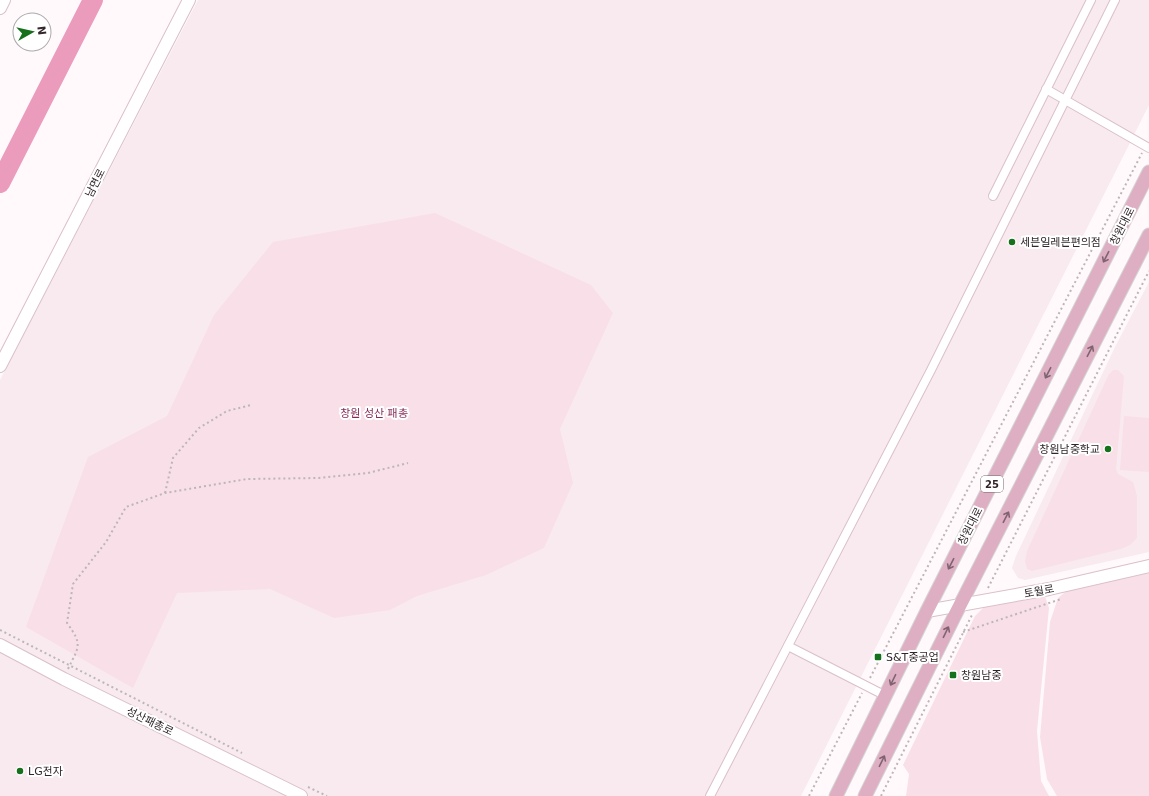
<svg xmlns="http://www.w3.org/2000/svg" width="1149" height="796" font-family="'DejaVu Sans','Noto Sans KR',sans-serif">
  <style>
    .built { fill: #f8eaef }
    .green { fill: #f9dfe8 }
    .lines { fill: none; stroke-linecap: round; stroke-linejoin: round }
    .river { stroke: #eb9bbc; stroke-width: 20 }
    .street-casing { stroke: #dac0ca; stroke-width: 10 }
    .secondary-casing { stroke: #dac0ca; stroke-width: 14 }
    .primary-casing { stroke: #d6d4d5; stroke-width: 15 }
    .path { stroke: #bdb6b9; stroke-width: 2; stroke-dasharray: 2 3; stroke-linecap: butt }
    .street { stroke: #fff; stroke-width: 8 }
    .secondary { stroke: #fff; stroke-width: 12 }
    .primary { stroke: #deafc3; stroke-width: 13 }
    .oneway { stroke: #7f646f }
    .poi-dot { fill: #17701c; stroke: #fff; stroke-width: 1.5 }
    .labels { text-anchor: middle; stroke-width: 4; stroke-linejoin: round; paint-order: stroke }
    .shield { fill: #fff; stroke: #6f686b; stroke-width: 1 }
    .shield-label { font-size: 10px; font-weight: bold; fill: #31272b }
    .street-label { font-size: 11px; fill: #31272b; stroke: #fff }
    .poi-label { font-size: 11px; fill: #31272b; stroke: #fff; text-anchor: start }
    .park-label { font-size: 11px; fill: #852a57; stroke: #fff }
  </style>
  <rect width="100%" height="100%" fill="#fff9fb"/>
  <!-- built -->
  <g class="built">
    <polygon points="198,0 1149,0 1149,105 801,796 0,796 0,380"/>
    <polygon points="1149,282 1149,552 1025,580 1018,578 1012,568 1016,556 1115,347"/>
  </g>
  <!-- green -->
  <g class="green">
    <polygon points="435,213 591,285 613,313 560,429 573,483 544,548 486,575 417,596 390,610 334,618 270,589 177,593 133,688 26,627 88,457 167,416 214,315 273,242"/>
    <polygon points="1113,370 1118,370 1124,376 1116,469 1118,474 1133,482 1137,496 1137,538 1130,545 1121,549 1032,571 1027,569 1025,561 1027,551 1109,374"/>
    <polygon points="1124,416 1149,418 1149,472 1120,470"/>
    <polygon points="1149,573 1149,796 1057,796 1047,779 1040,737 1050,622 1058,598 1069,589"/>
    <polygon points="1033,593 1045,596 1049,608 1037,731 1041,781 1049,796 906,796 909,774 903,765 975,616 986,605"/>
  </g>
  <g class="lines">
    <!-- river -->
    <polyline class="river" points="0,183 93,0"/>
    <defs>
      <g id="street">
        <polyline points="1046,89 1149,148"/>
        <polyline points="993,196 1091,0"/>
        <polyline points="788,646 886,696"/>
        <polyline points="710,796 931,370 1115,0"/>
      </g>
      <g id="secondary">
        <polyline points="0,8 4,0"/>
        <polyline points="0,366 189,0"/>
        <polyline points="927,611 1049,589 1149,566"/>
        <polyline points="0,645 64,679 301,796"/>
      </g>
      <g id="primary">
        <polyline points="836,796 927,611 1149,172"/>
        <polyline points="865,796 954,617 1149,235"/>
      </g>
    </defs>
    <!-- street casing -->
    <use href="#street" class="street-casing"/>
    <!-- secondary casing -->
    <use href="#secondary" class="secondary-casing"/>
    <!-- primary casing -->
    <use href="#primary" class="primary-casing"/>
    <!-- path -->
    <g class="path">
      <polyline points="165,493 173,458 199,428 227,411 251,405"/>
      <polyline points="988,588 1149,271"/>
      <polyline points="0,630 242,753"/>
      <polyline points="963,632 1061,599"/>
      <path d="M68 669C79 646 83 645 67 623L73 584 106 542 126 507 165 493 247 479 319 478 368 473 408 463"/>
      <polyline points="870,678 1142,153"/>
      <polyline points="308,787 327,796"/>
      <polyline points="809,796 862,693"/>
      <polyline points="881,796 972,615"/>
    </g>
    <!-- street -->
    <use href="#street" class="street"/>
    <!-- secondary -->
    <use href="#secondary" class="secondary"/>
    <!-- primary -->
    <use href="#primary" class="primary"/>
  </g>
  <!-- one-way arrows -->
  <defs><path id="oneway-shaft" d="M-6 0H5M1.5-3L5.5 0L1.5 3" fill="none" stroke-width="1.6" stroke-linecap="round" stroke-linejoin="round"/></defs>
  <g class="oneway">
    <use href="#oneway-shaft" transform="translate(1106 257) rotate(117)"/>
    <use href="#oneway-shaft" transform="translate(1090 351) rotate(-63)"/>
    <use href="#oneway-shaft" transform="translate(1048 373) rotate(117)"/>
    <use href="#oneway-shaft" transform="translate(1006 517) rotate(-63)"/>
    <use href="#oneway-shaft" transform="translate(951 564) rotate(117)"/>
    <use href="#oneway-shaft" transform="translate(946 632) rotate(-64)"/>
    <use href="#oneway-shaft" transform="translate(893 680) rotate(116)"/>
    <use href="#oneway-shaft" transform="translate(882 761) rotate(-64)"/>
  </g>
  <!-- markers -->
  <g class="poi-dot">
    <circle cx="1012" cy="242" r="4"/>
    <circle cx="1108" cy="449" r="4"/>
    <rect x="874" y="653" width="8" height="8" rx="2"/>
    <rect x="949" y="671" width="8" height="8" rx="2"/>
    <circle cx="20" cy="771" r="4"/>
  </g>
  <g class="labels">
    <!-- shield labels -->
    <rect class="shield" x="981" y="476" width="22" height="16" rx="3"/>
    <g class="shield-label">
      <text x="992" y="488">25</text>
    </g>
    <!-- street labels -->
    <g class="street-label">
      <text transform="translate(95 183) rotate(-63)" y="4">남면로</text>
      <text transform="translate(1122 226) rotate(-63)" y="4">창원대로</text>
      <text transform="translate(970 526) rotate(-63)" y="4">창원대로</text>
      <text transform="translate(1039 591) rotate(-11)" y="4">토월로</text>
      <text transform="translate(150 721) rotate(26)" y="4">성산패총로</text>
    </g>
    <!-- poi labels -->
    <g class="poi-label">
      <text x="1020" y="246">세븐일레븐편의점</text>
      <text x="1100" y="453" text-anchor="end">창원남중학교</text>
      <text x="886" y="661">S&amp;T중공업</text>
      <text x="961" y="679">창원남중</text>
      <text x="28" y="775">LG전자</text>
    </g>
    <!-- park labels -->
    <g class="park-label">
      <text x="374" y="417">창원 성산 패총</text>
    </g>
  </g>
  <!-- north arrow -->
  <g transform="translate(32 32) rotate(82)"><circle r="19" fill="#ffffff" stroke="#ada9aa"/>
  <path d="M0-3L7 15L0 10L-7 15Z" fill="#17701c"/>
  <text y="-6" font-size="11" font-weight="bold" text-anchor="middle" fill="#31272b">N</text>
  </g>
</svg>
